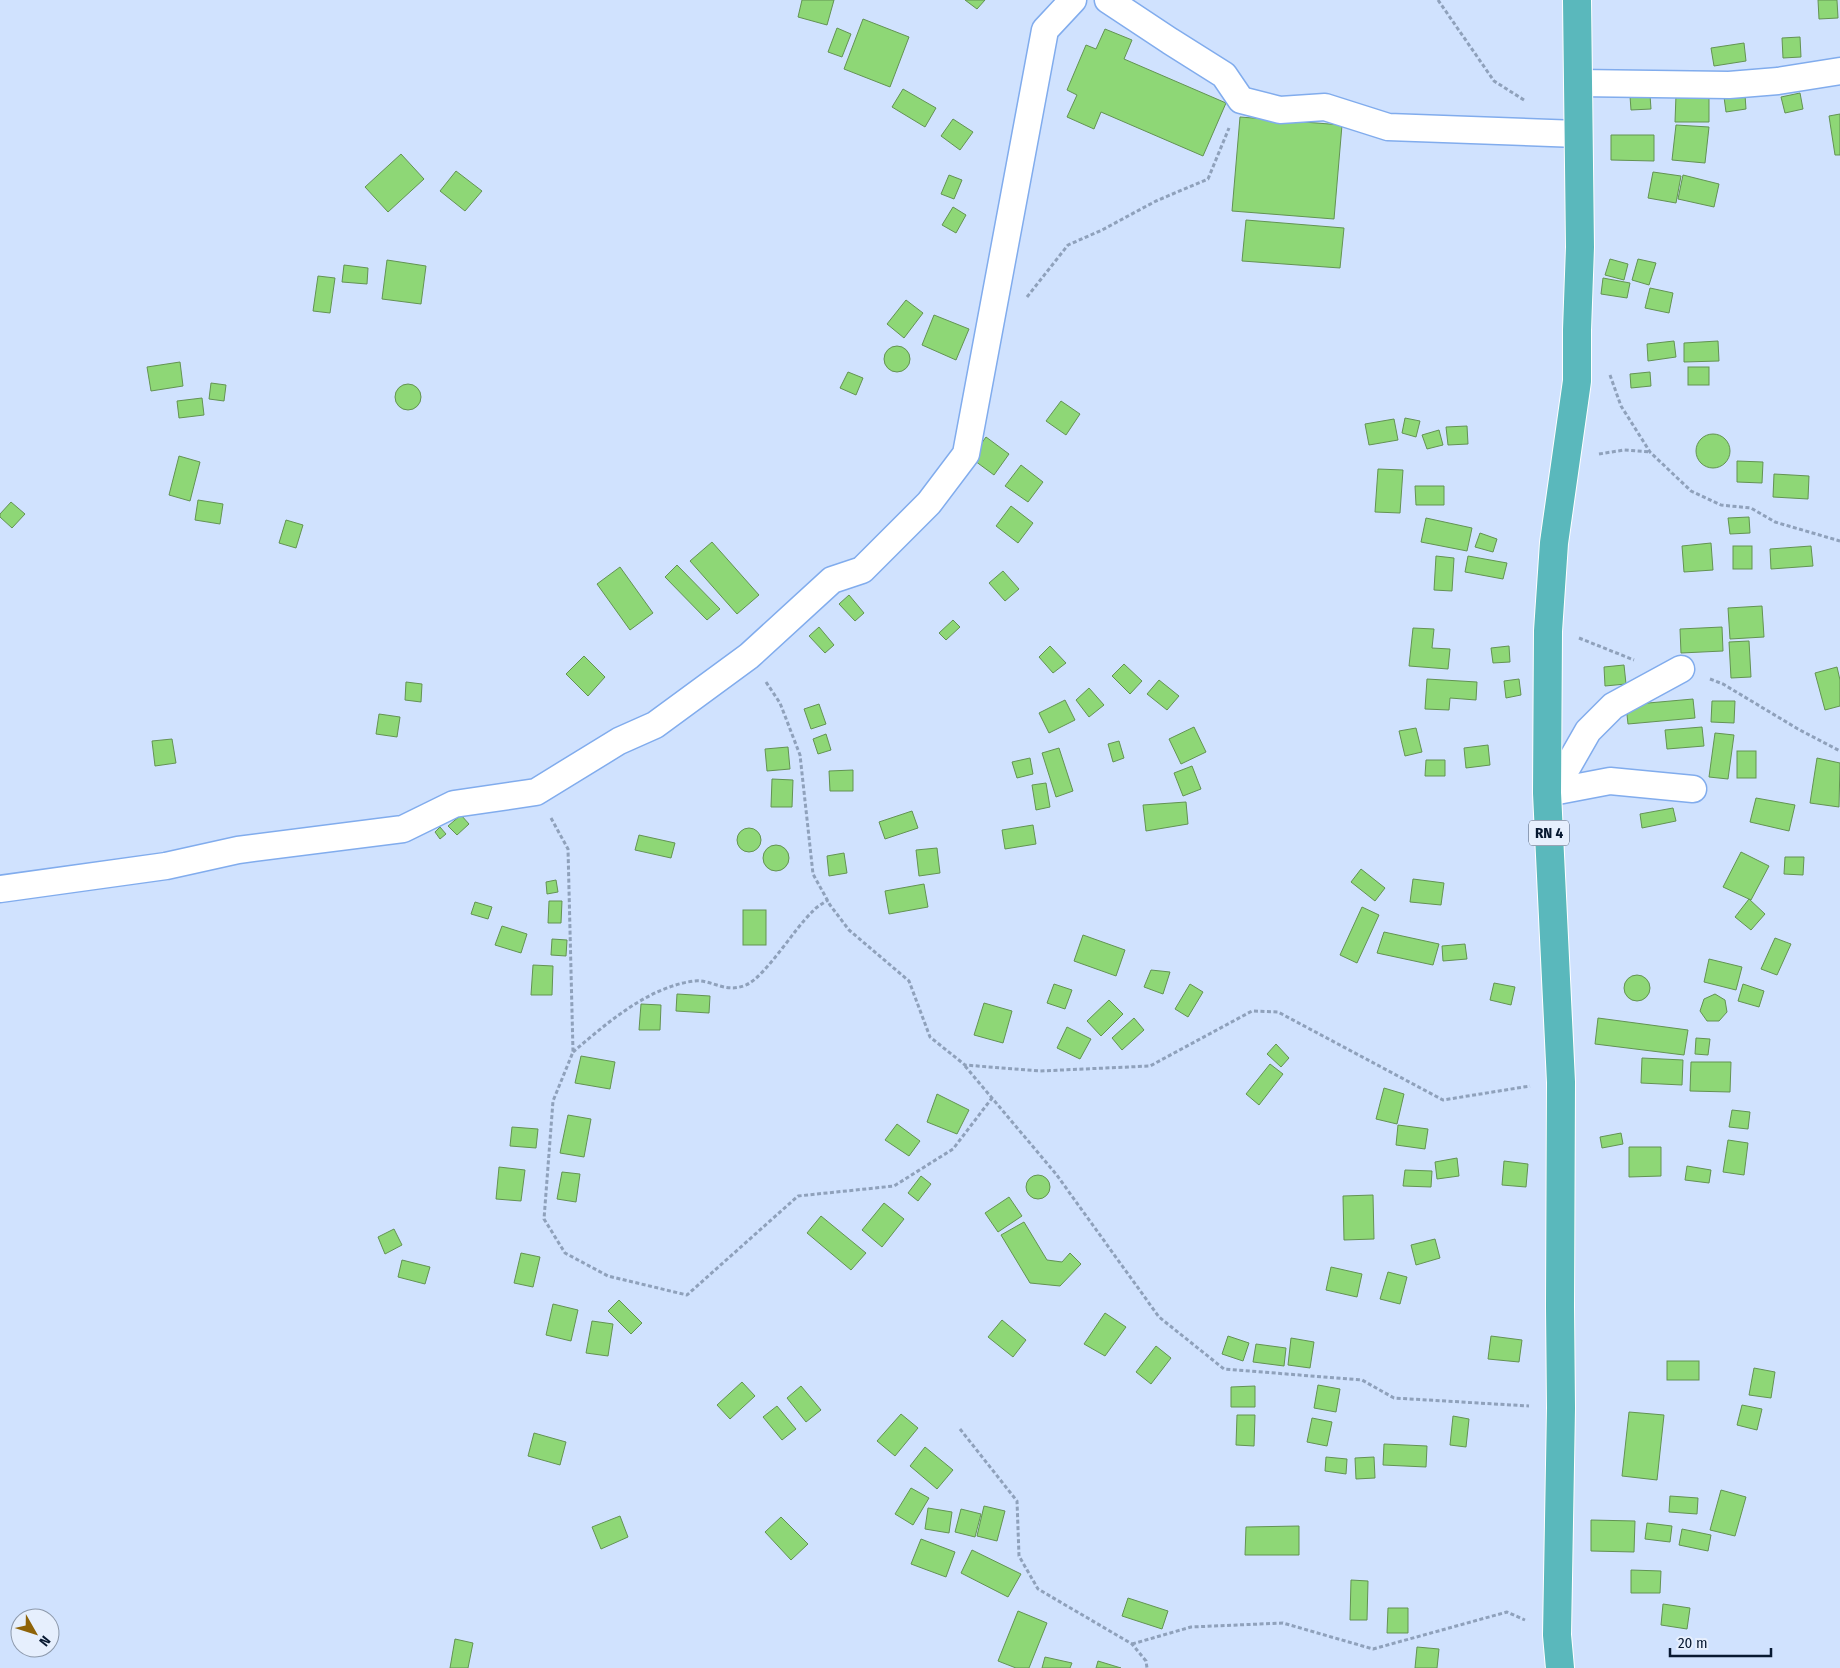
<svg xmlns="http://www.w3.org/2000/svg" width="1840" height="1668" font-family="'Fira Sans Condensed',sans-serif">
  <style>
    .building { fill: #8ed776; stroke: #639353 }
    .lines { fill: none; stroke-linecap: round; stroke-linejoin: round }
    .minor-casing { stroke: #81aced; stroke-width: 29 }
    .trunk-casing { stroke: #fff; stroke-width: 30 }
    .path { stroke: #8fa1bb; stroke-width: 3; stroke-dasharray: 4 2.5; stroke-linecap: butt }
    .minor { stroke: #fff; stroke-width: 26 }
    .trunk { stroke: #5ab8bc; stroke-width: 28 }
    .labels { text-anchor: middle; stroke-width: 4; stroke-linejoin: round; paint-order: stroke }
    .shield { fill: #e6effd; stroke: #4b596e; stroke-width: 1 }
    .shield-label { font-size: 15px; font-weight: bold; fill: #081931 }
  </style>
  <rect width="100%" height="100%" fill="#d0e2fe"/>
  <!-- building -->
  <g class="building">
    <polygon points="802,0 834,0 827,25 798,17"/>
    <polygon points="965,0 985,0 977,9"/>
    <polygon points="1818,0 1837,0 1838,18 1819,19"/>
    <polygon points="863,19 909,37 890,87 844,69"/>
    <polygon points="837,28 851,34 842,57 828,52"/>
    <polygon points="1105,29 1132,40 1124,59 1226,103 1203,156 1101,112 1094,129 1067,117 1077,95 1067,90 1086,45 1096,49"/>
    <polygon points="1800,37 1801,57 1783,58 1782,38"/>
    <polygon points="1744,43 1746,61 1714,66 1711,48"/>
    <polygon points="903,89 936,108 925,127 892,107"/>
    <polygon points="1800,93 1803,109 1785,113 1781,97"/>
    <polygon points="1650,95 1651,109 1631,110 1630,96"/>
    <polygon points="1676,95 1709,95 1709,122 1675,122"/>
    <polygon points="1745,95 1746,109 1726,112 1724,97"/>
    <polygon points="1840,114 1840,155 1835,155 1829,116"/>
    <polygon points="1240,117 1342,125 1334,219 1232,211"/>
    <polygon points="953,119 973,132 960,150 941,136"/>
    <polygon points="1676,125 1709,127 1705,163 1672,160"/>
    <polygon points="1611,135 1654,135 1654,161 1611,160"/>
    <polygon points="401,154 424,179 388,212 365,187"/>
    <polygon points="456,171 482,191 465,211 440,191"/>
    <polygon points="1653,172 1681,176 1676,203 1648,198"/>
    <polygon points="949,175 962,180 954,199 941,194"/>
    <polygon points="1683,175 1719,184 1714,207 1678,199"/>
    <polygon points="953,207 966,215 956,233 942,225"/>
    <polygon points="1246,220 1344,228 1340,268 1242,261"/>
    <polygon points="1610,259 1628,264 1624,280 1605,275"/>
    <polygon points="1638,259 1656,263 1649,285 1632,280"/>
    <polygon points="387,260 426,266 421,304 382,299"/>
    <polygon points="344,265 368,268 367,284 342,282"/>
    <polygon points="318,276 335,278 330,313 313,311"/>
    <polygon points="1603,278 1630,283 1627,298 1601,294"/>
    <polygon points="1650,288 1673,293 1669,313 1645,308"/>
    <polygon points="906,300 923,313 904,338 887,324"/>
    <polygon points="934,315 969,329 956,360 922,345"/>
    <polygon points="1674,341 1676,357 1648,361 1647,344"/>
    <polygon points="1718,341 1719,361 1684,362 1684,343"/>
    <circle cx="897" cy="359" r="13"/>
    <polygon points="180,362 183,386 151,391 147,367"/>
    <rect x="1688" y="367" width="21" height="18"/>
    <polygon points="848,372 863,378 856,395 840,388"/>
    <polygon points="1650,372 1651,386 1631,388 1630,374"/>
    <polygon points="211,383 226,385 224,401 209,399"/>
    <circle cx="408" cy="397" r="13"/>
    <polygon points="202,398 204,415 179,418 177,401"/>
    <polygon points="1061,401 1080,414 1066,435 1046,421"/>
    <polygon points="1405,418 1420,421 1416,437 1402,433"/>
    <polygon points="1394,419 1398,440 1369,445 1365,424"/>
    <polygon points="1467,426 1468,444 1448,445 1446,427"/>
    <polygon points="1439,430 1443,445 1427,449 1422,435"/>
    <circle cx="1713" cy="451" r="17"/>
    <polygon points="986,437 1009,454 994,475 971,458"/>
    <polygon points="179,456 200,462 190,501 169,495"/>
    <polygon points="1737,461 1763,462 1762,483 1737,482"/>
    <polygon points="1021,465 1043,482 1028,502 1005,486"/>
    <polygon points="1378,469 1403,470 1400,513 1375,512"/>
    <polygon points="1774,474 1809,476 1808,499 1773,497"/>
    <polygon points="1415,486 1444,486 1444,505 1416,505"/>
    <polygon points="198,500 223,504 220,524 195,520"/>
    <polygon points="11,502 25,514 12,528 0,517 0,514"/>
    <polygon points="1011,506 1033,523 1018,543 996,526"/>
    <polygon points="1749,517 1750,533 1730,534 1728,518"/>
    <polygon points="1426,518 1472,528 1467,551 1421,542"/>
    <polygon points="286,520 303,525 296,548 279,543"/>
    <polygon points="1480,533 1497,539 1493,552 1475,547"/>
    <polygon points="712,542 759,595 737,614 690,561"/>
    <polygon points="1711,543 1713,570 1684,572 1682,546"/>
    <rect x="1733" y="546" width="19" height="23"/>
    <polygon points="1811,546 1813,566 1771,569 1770,549"/>
    <polygon points="1436,556 1454,558 1452,591 1434,590"/>
    <polygon points="1468,556 1507,563 1503,579 1465,572"/>
    <polygon points="677,565 720,609 707,620 665,577"/>
    <polygon points="620,567 653,613 630,630 597,584"/>
    <polygon points="1003,571 1019,589 1005,601 989,583"/>
    <polygon points="849,595 864,613 855,621 839,604"/>
    <polygon points="1762,606 1764,637 1730,639 1728,608"/>
    <polygon points="953,620 960,627 946,640 939,633"/>
    <polygon points="819,627 834,645 825,653 809,636"/>
    <polygon points="1722,627 1723,651 1681,653 1680,629"/>
    <polygon points="1413,628 1434,629 1432,648 1450,649 1448,669 1409,666"/>
    <polygon points="1749,641 1751,677 1731,678 1729,642"/>
    <polygon points="1050,646 1066,663 1053,673 1039,657"/>
    <polygon points="1509,646 1510,662 1493,663 1491,648"/>
    <polygon points="584,656 605,677 588,696 566,674"/>
    <polygon points="1124,664 1142,681 1130,694 1112,676"/>
    <polygon points="1624,665 1626,684 1605,686 1604,667"/>
    <polygon points="1837,667 1840,680 1840,706 1825,710 1815,673"/>
    <polygon points="1427,679 1477,682 1476,700 1450,698 1449,710 1425,709"/>
    <polygon points="1519,679 1521,695 1506,698 1504,681"/>
    <polygon points="1159,680 1179,696 1167,710 1147,694"/>
    <polygon points="406,682 422,684 421,702 405,700"/>
    <polygon points="1089,688 1104,705 1089,717 1076,700"/>
    <polygon points="1693,699 1695,718 1628,724 1626,705"/>
    <polygon points="1065,700 1075,720 1049,733 1039,713"/>
    <polygon points="1712,701 1735,701 1734,723 1711,722"/>
    <polygon points="819,704 826,724 811,729 804,709"/>
    <polygon points="379,714 400,717 397,737 376,734"/>
    <polygon points="1194,727 1206,752 1181,764 1169,739"/>
    <polygon points="1702,727 1704,746 1667,749 1665,730"/>
    <polygon points="1416,728 1422,752 1405,756 1399,731"/>
    <polygon points="1715,733 1734,735 1728,779 1709,777"/>
    <polygon points="826,734 831,750 818,754 813,739"/>
    <polygon points="172,739 176,763 155,766 152,741"/>
    <polygon points="1119,741 1124,758 1113,762 1108,744"/>
    <polygon points="1488,745 1490,765 1466,768 1464,748"/>
    <polygon points="788,747 790,769 767,771 765,749"/>
    <polygon points="1059,748 1073,791 1056,797 1042,753"/>
    <rect x="1737" y="751" width="19" height="27"/>
    <polygon points="1030,758 1033,774 1017,778 1012,762"/>
    <polygon points="1817,758 1840,763 1839,807 1810,803"/>
    <polygon points="1426,760 1445,760 1445,776 1425,776"/>
    <polygon points="1192,766 1201,789 1183,796 1174,773"/>
    <polygon points="853,770 853,791 830,791 829,771"/>
    <polygon points="772,779 793,780 792,807 771,807"/>
    <polygon points="1046,783 1050,807 1036,810 1032,785"/>
    <polygon points="1756,798 1795,805 1789,831 1750,822"/>
    <polygon points="1186,802 1188,824 1146,831 1143,805"/>
    <polygon points="1673,808 1676,821 1642,828 1640,814"/>
    <polygon points="912,811 918,828 885,839 879,822"/>
    <polygon points="461,815 469,824 457,835 448,826"/>
    <polygon points="1033,825 1036,844 1005,849 1002,830"/>
    <polygon points="440,827 446,834 440,839 435,832"/>
    <circle cx="749" cy="840" r="12"/>
    <polygon points="639,835 675,843 671,858 635,850"/>
    <circle cx="776" cy="858" r="13"/>
    <polygon points="937,848 940,873 919,876 916,850"/>
    <polygon points="1741,852 1769,866 1751,900 1723,887"/>
    <polygon points="844,853 847,873 829,876 827,856"/>
    <polygon points="1785,857 1804,857 1803,875 1784,874"/>
    <polygon points="1361,869 1385,888 1375,901 1351,882"/>
    <polygon points="1413,879 1444,883 1441,905 1410,902"/>
    <polygon points="556,880 558,892 547,894 546,882"/>
    <polygon points="924,884 928,907 889,914 885,891"/>
    <polygon points="1749,899 1765,914 1751,930 1735,917"/>
    <polygon points="549,901 562,901 561,923 548,923"/>
    <polygon points="475,902 492,907 488,919 471,914"/>
    <polygon points="1362,907 1379,915 1357,963 1340,955"/>
    <rect x="743" y="910" width="23" height="35"/>
    <polygon points="502,926 527,934 521,953 495,945"/>
    <polygon points="1384,932 1439,944 1433,965 1377,953"/>
    <polygon points="1083,935 1125,950 1116,976 1074,961"/>
    <polygon points="1775,938 1791,944 1777,975 1761,969"/>
    <polygon points="552,939 567,940 566,956 551,955"/>
    <polygon points="1465,944 1467,959 1443,961 1442,946"/>
    <polygon points="1709,959 1742,967 1736,990 1704,982"/>
    <polygon points="533,965 553,966 552,995 531,995"/>
    <polygon points="1151,970 1170,972 1163,994 1144,987"/>
    <circle cx="1637" cy="988" r="13"/>
    <polygon points="1494,983 1515,987 1511,1005 1490,1000"/>
    <polygon points="1054,984 1072,990 1065,1009 1047,1003"/>
    <polygon points="1190,984 1203,992 1188,1017 1175,1009"/>
    <polygon points="1743,984 1764,991 1759,1007 1738,1001"/>
    <polygon points="677,994 710,996 709,1013 676,1011"/>
    <polygon points="1715,994 1725,1000 1727,1012 1719,1021 1707,1021 1700,1011 1704,999"/>
    <polygon points="1109,1000 1123,1014 1101,1036 1087,1021"/>
    <polygon points="984,1003 1012,1011 1003,1043 974,1035"/>
    <polygon points="641,1004 661,1005 660,1030 639,1030"/>
    <polygon points="1134,1018 1144,1030 1122,1050 1112,1038"/>
    <polygon points="1598,1018 1688,1030 1684,1055 1595,1044"/>
    <polygon points="1067,1027 1091,1039 1080,1059 1057,1048"/>
    <polygon points="1696,1038 1710,1039 1708,1055 1695,1054"/>
    <polygon points="1276,1044 1289,1058 1281,1067 1267,1054"/>
    <polygon points="581,1056 615,1062 610,1089 575,1083"/>
    <polygon points="1642,1058 1683,1060 1682,1085 1641,1083"/>
    <polygon points="1691,1062 1731,1062 1730,1092 1690,1091"/>
    <polygon points="1270,1064 1283,1074 1259,1105 1246,1094"/>
    <polygon points="1384,1088 1404,1094 1397,1124 1376,1119"/>
    <polygon points="937,1094 969,1110 957,1134 927,1122"/>
    <polygon points="1732,1110 1750,1112 1748,1129 1729,1127"/>
    <polygon points="568,1115 591,1119 584,1157 560,1153"/>
    <polygon points="897,1124 920,1141 909,1156 885,1140"/>
    <polygon points="1398,1125 1428,1129 1425,1149 1396,1145"/>
    <polygon points="512,1127 538,1129 536,1148 510,1146"/>
    <polygon points="1621,1133 1623,1144 1602,1148 1600,1137"/>
    <polygon points="1728,1140 1748,1143 1744,1175 1723,1172"/>
    <polygon points="1629,1147 1661,1147 1661,1176 1629,1177"/>
    <polygon points="1457,1158 1459,1176 1437,1179 1435,1162"/>
    <polygon points="1504,1161 1528,1164 1526,1187 1502,1185"/>
    <polygon points="1687,1166 1711,1170 1709,1183 1685,1180"/>
    <polygon points="499,1167 525,1170 521,1201 496,1199"/>
    <polygon points="1405,1170 1432,1171 1431,1187 1403,1186"/>
    <polygon points="562,1172 580,1174 576,1202 557,1199"/>
    <circle cx="1038" cy="1187" r="12"/>
    <polygon points="921,1176 931,1184 918,1201 908,1193"/>
    <polygon points="1373,1195 1374,1239 1344,1240 1343,1196"/>
    <polygon points="1009,1197 1022,1216 998,1232 985,1213"/>
    <polygon points="884,1203 904,1219 882,1247 862,1230"/>
    <polygon points="821,1216 866,1253 851,1270 807,1233"/>
    <polygon points="1024,1222 1047,1260 1062,1262 1070,1253 1081,1264 1060,1286 1030,1283 1001,1235"/>
    <polygon points="394,1229 402,1245 385,1254 378,1237"/>
    <polygon points="1435,1239 1440,1258 1416,1265 1411,1245"/>
    <polygon points="521,1253 540,1257 533,1287 514,1283"/>
    <polygon points="402,1260 430,1267 425,1284 398,1277"/>
    <polygon points="1331,1267 1362,1274 1357,1297 1326,1290"/>
    <polygon points="1388,1272 1407,1277 1400,1304 1380,1299"/>
    <polygon points="619,1300 642,1323 631,1334 608,1311"/>
    <polygon points="553,1304 578,1310 571,1341 546,1335"/>
    <polygon points="1105,1313 1126,1327 1105,1356 1084,1344"/>
    <polygon points="1002,1320 1026,1340 1013,1357 988,1337"/>
    <polygon points="592,1321 613,1324 608,1356 586,1353"/>
    <polygon points="1228,1336 1249,1343 1243,1361 1222,1354"/>
    <polygon points="1491,1336 1522,1340 1519,1362 1488,1359"/>
    <polygon points="1291,1338 1314,1342 1310,1368 1288,1365"/>
    <polygon points="1256,1344 1286,1348 1284,1366 1253,1362"/>
    <polygon points="1156,1346 1171,1358 1151,1384 1136,1372"/>
    <rect x="1667" y="1361" width="32" height="19"/>
    <polygon points="1754,1368 1775,1372 1771,1398 1749,1395"/>
    <polygon points="742,1382 755,1396 730,1419 717,1405"/>
    <polygon points="1318,1385 1340,1389 1336,1412 1314,1408"/>
    <polygon points="801,1386 821,1410 806,1422 787,1398"/>
    <polygon points="1255,1386 1255,1407 1231,1407 1231,1387"/>
    <polygon points="1742,1405 1762,1409 1757,1430 1737,1425"/>
    <polygon points="777,1406 796,1429 782,1440 763,1417"/>
    <polygon points="1629,1412 1664,1415 1657,1480 1622,1476"/>
    <polygon points="901,1414 918,1428 895,1456 877,1441"/>
    <polygon points="1237,1415 1255,1415 1254,1446 1236,1445"/>
    <polygon points="1453,1416 1469,1419 1466,1447 1450,1445"/>
    <polygon points="1312,1418 1332,1422 1327,1446 1307,1442"/>
    <polygon points="534,1433 566,1442 560,1465 528,1456"/>
    <polygon points="1384,1444 1427,1446 1426,1467 1383,1465"/>
    <polygon points="925,1447 953,1470 937,1489 910,1466"/>
    <polygon points="1326,1457 1347,1459 1346,1474 1325,1471"/>
    <polygon points="1374,1457 1375,1478 1356,1479 1355,1458"/>
    <polygon points="911,1488 929,1498 913,1525 895,1514"/>
    <polygon points="1721,1490 1746,1497 1735,1536 1710,1530"/>
    <polygon points="1670,1496 1698,1498 1697,1514 1669,1512"/>
    <polygon points="984,1506 1005,1511 997,1541 977,1536"/>
    <polygon points="928,1508 952,1512 949,1533 925,1529"/>
    <polygon points="961,1509 981,1514 975,1537 955,1532"/>
    <polygon points="620,1516 628,1537 601,1549 592,1527"/>
    <polygon points="781,1517 808,1544 791,1560 765,1532"/>
    <polygon points="1591,1520 1635,1521 1634,1552 1591,1551"/>
    <polygon points="1647,1523 1672,1526 1670,1542 1645,1539"/>
    <polygon points="1299,1526 1299,1555 1245,1555 1246,1527"/>
    <polygon points="1682,1529 1711,1535 1708,1551 1679,1545"/>
    <polygon points="921,1539 955,1552 946,1577 911,1564"/>
    <polygon points="972,1550 1021,1574 1008,1597 961,1573"/>
    <polygon points="1631,1570 1661,1571 1660,1593 1631,1593"/>
    <polygon points="1351,1580 1368,1581 1367,1620 1350,1620"/>
    <polygon points="1128,1598 1168,1611 1162,1629 1122,1616"/>
    <polygon points="1663,1604 1690,1608 1687,1629 1661,1625"/>
    <polygon points="1388,1608 1408,1608 1408,1633 1387,1633"/>
    <polygon points="1018,1611 1047,1623 1029,1668 1016,1668 998,1661"/>
    <polygon points="455,1639 473,1643 468,1668 450,1668"/>
    <polygon points="1417,1647 1439,1649 1437,1668 1415,1668"/>
    <polygon points="1045,1657 1072,1663 1070,1668 1042,1668"/>
    <polygon points="1098,1661 1121,1668 1096,1668"/>
  </g>
  <g class="lines">
    <defs>
      <g id="minor">
        <polyline points="1108,0 1170,41 1224,75 1241,100 1280,110 1325,107 1388,127 1578,134"/>
        <polyline points="1578,83 1729,85 1778,81 1840,71"/>
        <polyline points="1547,793 1568,766 1588,731 1613,706 1681,669"/>
        <polyline points="1547,793 1610,781 1693,789"/>
        <polyline points="0,889 166,866 238,850 403,829 454,804 536,792 619,741 655,725 749,656 832,580 862,570 929,503 966,454 1045,30 1073,0"/>
      </g>
      <polyline id="trunk" points="1560,1668 1557,1635 1561,1408 1560,1307 1561,1082 1547,793 1548,631 1554,543 1577,381 1577,330 1580,247 1577,0"/>
    </defs>
    <!-- minor casing -->
    <use href="#minor" class="minor-casing"/>
    <!-- trunk casing -->
    <use href="#trunk" class="trunk-casing"/>
    <!-- path -->
    <g class="path">
      <polyline points="1438,0 1494,81 1524,100"/>
      <polyline points="1027,297 1068,245 1102,230 1156,201 1208,179 1229,128"/>
      <polyline points="1610,375 1621,406 1650,452 1691,491 1721,505 1751,508 1775,522 1840,541"/>
      <polyline points="1599,454 1624,450 1650,452"/>
      <polyline points="1579,638 1634,660"/>
      <polyline points="1710,679 1723,684 1798,729 1840,751"/>
      <polyline points="766,682 780,703 800,755 813,874 830,905 849,930 909,981 930,1037 965,1065 1040,1071 1150,1066 1252,1011 1278,1012 1443,1100 1530,1086"/>
      <polyline points="551,818 568,849 573,1052 553,1101 544,1219 565,1253 608,1276 687,1295 798,1196 894,1186 953,1149 992,1098"/>
      <path d="M573 1052C607 1023 648 987 694 981 712 979 725 994 746 985 766 976 794 929 812 912 816 907 822 904 828 900"/>
      <polyline points="965,1066 1056,1174 1159,1317 1224,1369 1362,1380 1394,1398 1529,1406"/>
      <polyline points="960,1429 1017,1501 1019,1556 1038,1589 1132,1644 1146,1661 1147,1668"/>
      <polyline points="1132,1644 1191,1627 1283,1623 1373,1649 1507,1612 1525,1620"/>
    </g>
    <!-- minor -->
    <use href="#minor" class="minor"/>
    <!-- trunk -->
    <use href="#trunk" class="trunk"/>
  </g>
  <g class="labels">
    <!-- shield labels -->
    <rect class="shield" x="1529" y="820.5" width="40" height="25" rx="4"/>
    <g class="shield-label">
      <text x="1549" y="838">RN 4</text>
    </g>
  </g>
  <!-- north arrow -->
  <g transform="translate(35 1633) rotate(129)"><circle r="24" fill="#e6effd" stroke="#8d99ab"/>
  <path d="M0-4L9 19L0 12L-9 19Z" fill="#8e6308"/>
  <text y="-8" font-size="14" font-weight="bold" text-anchor="middle" fill="#081931">N</text>
  </g>
  <!-- scale -->
  <path d="M1670 1648v8h101v-8" fill="none" stroke="#081931" stroke-width="2.5"/>
  <text x="1678" y="1648" font-size="15" fill="#081931" stroke="#e6effd" stroke-width="4" paint-order="stroke">20 m</text>
</svg>
